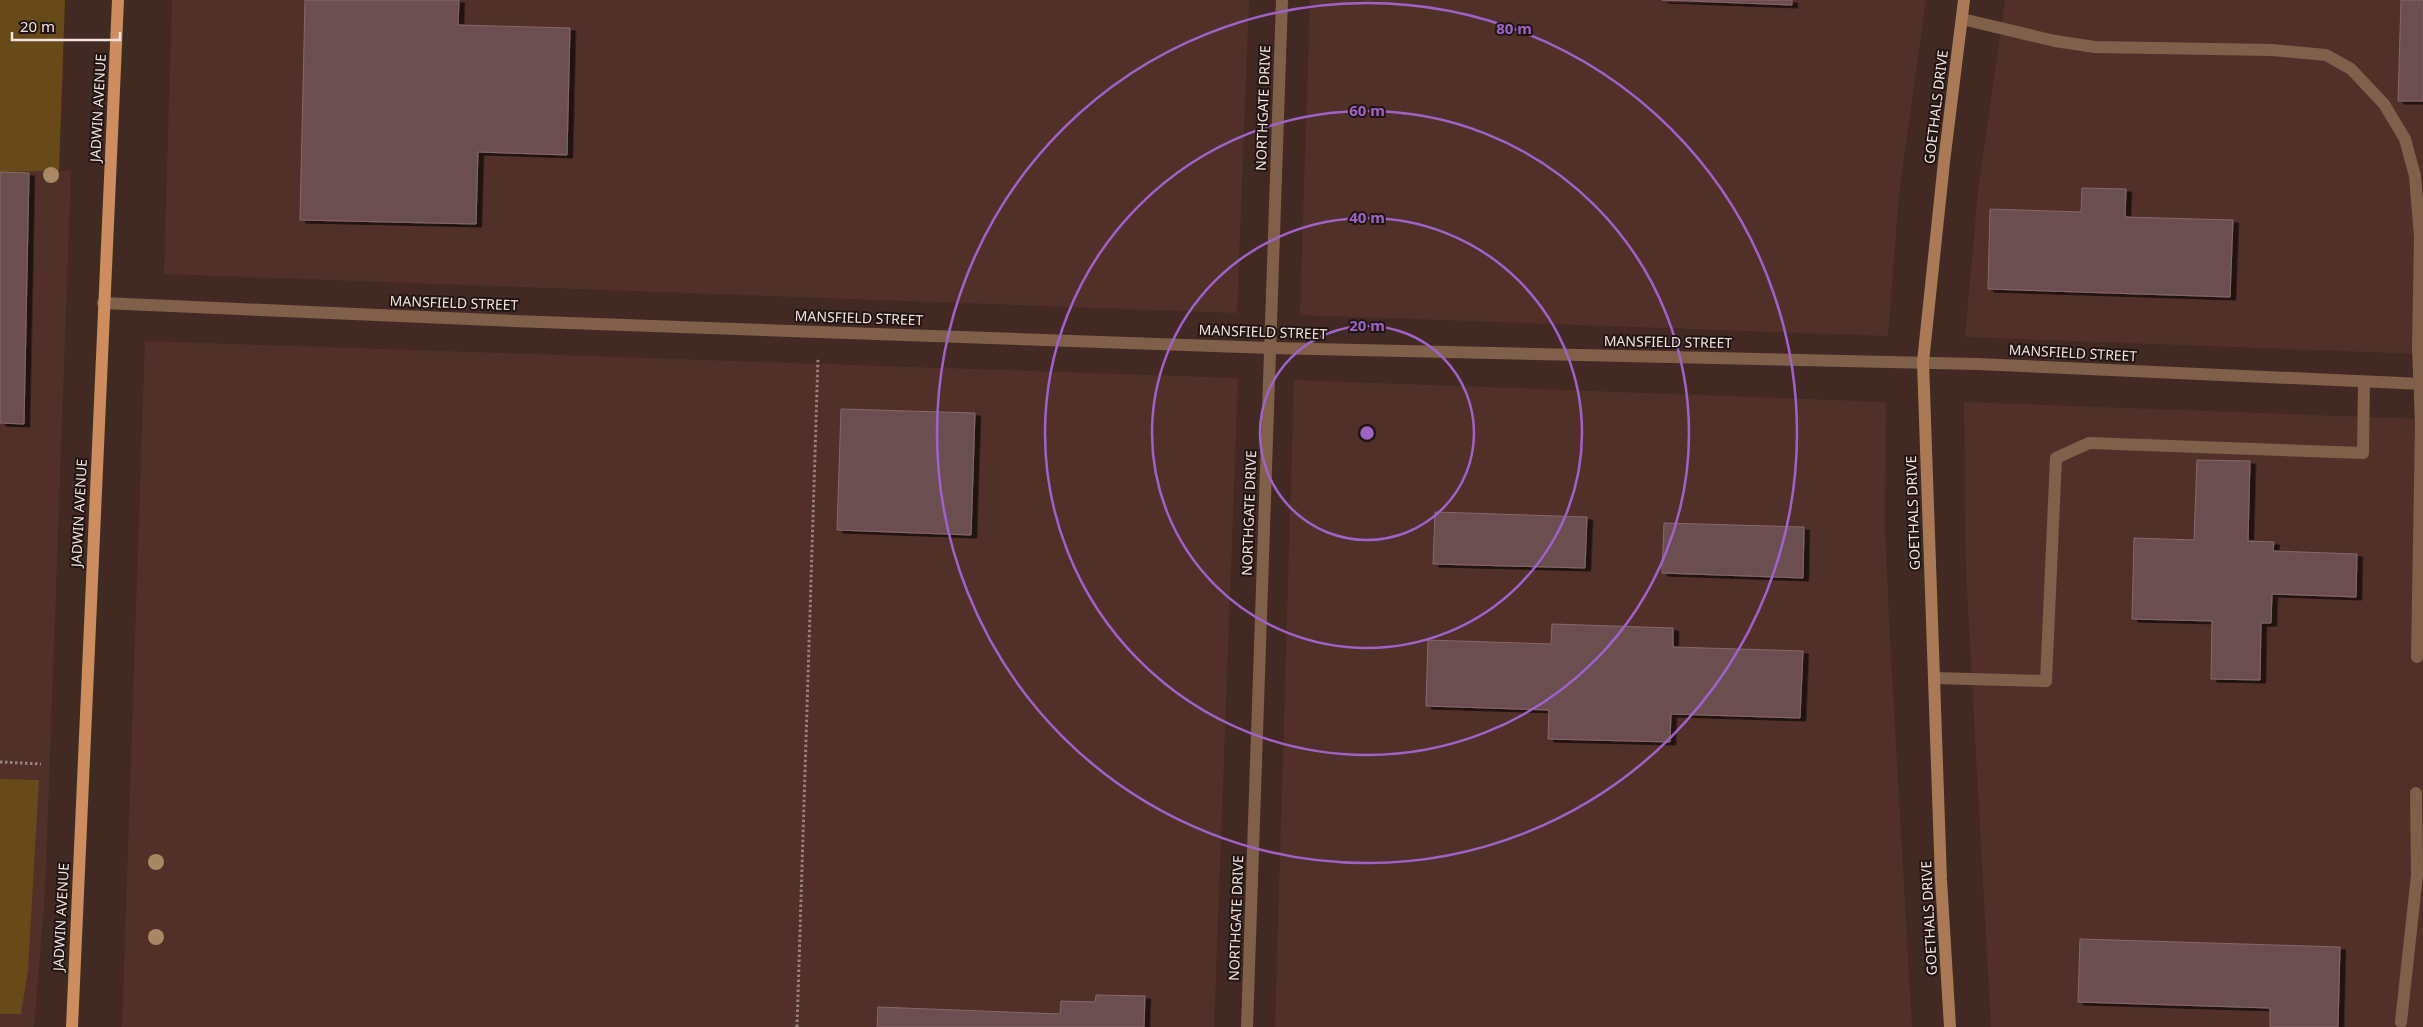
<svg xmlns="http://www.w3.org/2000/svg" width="2423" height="1027" font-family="'Noto Sans',sans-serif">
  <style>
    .built { fill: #4f3129 }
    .green { fill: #664a18 }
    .building { fill: #6a5051; stroke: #85696a; filter: url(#shadow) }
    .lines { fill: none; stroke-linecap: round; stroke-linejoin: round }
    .path { stroke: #95837d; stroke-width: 3; stroke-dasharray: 2.5 2.5; stroke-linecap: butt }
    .lane { stroke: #7f604a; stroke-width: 12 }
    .street { stroke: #7f604a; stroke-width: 12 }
    .secondary { stroke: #aa7a56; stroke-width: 12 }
    .primary { stroke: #cc8e5e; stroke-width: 12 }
    .tree { fill: #a78964 }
    .ring { fill: none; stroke: #9f63c8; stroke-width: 2.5 }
    .labels { text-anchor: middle; stroke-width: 4; stroke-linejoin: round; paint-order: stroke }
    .street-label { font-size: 14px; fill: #f2e3de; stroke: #201513 }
    .centre { fill: #9f63c8; stroke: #201513; stroke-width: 2.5 }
    .ring-label { font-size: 15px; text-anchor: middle; font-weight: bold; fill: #9f63c8; stroke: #201513; stroke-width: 4; stroke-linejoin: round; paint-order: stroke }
  </style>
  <defs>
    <filter id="shadow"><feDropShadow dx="5.5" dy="3" stdDeviation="0" flood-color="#0009"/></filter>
  </defs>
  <rect width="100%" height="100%" fill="#402a23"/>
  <!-- built -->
  <g class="built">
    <polygon points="172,0 1249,0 1237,313 164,274"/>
    <polygon points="1310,0 1926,0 1899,194 1888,336 1300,315"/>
    <polygon points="2005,0 2423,0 2423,354 1965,337 1978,191"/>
    <polygon points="71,171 45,893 34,1027 0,1027 0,172"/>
    <polygon points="145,341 1238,378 1214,1027 122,1027"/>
    <polygon points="1294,380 1886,402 1885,528 1890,639 1912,1027 1275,1027"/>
    <polygon points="1964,402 2423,419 2423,1027 1991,1027 1966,572"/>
  </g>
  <!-- green -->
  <g class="green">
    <polygon points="0,0 65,0 59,171 0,172"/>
    <polygon points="0,779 39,780 28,970 21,1014 0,1014"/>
  </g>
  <!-- building -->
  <g class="building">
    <polygon points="305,0 459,0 458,25 570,28 567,155 478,152 476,224 300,220"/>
    <polygon points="1662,0 1792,0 1792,5"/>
    <polygon points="2401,0 2423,0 2423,101 2398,101"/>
    <polygon points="0,172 29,173 24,424 0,423"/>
    <polygon points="2082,188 2126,189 2125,217 2233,220 2230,297 1988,289 1990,209 2081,212"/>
    <polygon points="841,409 975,413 971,535 837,530"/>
    <polygon points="2197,460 2250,461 2248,541 2274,542 2273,551 2357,554 2356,597 2272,594 2271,623 2261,623 2260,680 2211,679 2212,621 2132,619 2134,538 2194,540"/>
    <polygon points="1435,512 1587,517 1585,568 1433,564"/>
    <polygon points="1664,523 1804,527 1803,578 1662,573"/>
    <polygon points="1552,624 1673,628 1673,647 1803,651 1800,718 1671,714 1670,742 1548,739 1549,710 1426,706 1428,640 1551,644"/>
    <polygon points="2080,939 2340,947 2338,1027 2270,1027 2270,1008 2078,1002"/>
    <polygon points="1096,995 1145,996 1144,1027 877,1027 878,1007 1060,1014 1061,1001 1095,1002"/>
  </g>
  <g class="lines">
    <!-- path -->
    <g class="path">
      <polyline points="0,762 41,764"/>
      <polyline points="797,1027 818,358"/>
    </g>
    <!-- lane -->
    <g class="lane">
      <polyline points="1962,19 2055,41 2095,47 2272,50 2326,55 2351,69 2384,104 2405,139 2415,176 2420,237 2418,348 2421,424 2417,657"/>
      <polyline points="1934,678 2046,681 2056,458 2089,443 2363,453 2364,382"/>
      <polyline points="2401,1022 2417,875 2416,793"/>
    </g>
    <!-- street -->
    <g class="street">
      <polyline points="103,303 513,321 1270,348 1977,364 2423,384"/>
      <polyline points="1247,1027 1282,0"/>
    </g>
    <!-- secondary -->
    <polyline class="secondary" points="1950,1027 1941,880 1923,362 1944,162 1964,0"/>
    <!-- primary -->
    <polyline class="primary" points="72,1027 118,0"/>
  </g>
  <!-- trees -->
  <g class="tree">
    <circle cx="51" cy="175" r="8"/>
    <circle cx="156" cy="862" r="8"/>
    <circle cx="156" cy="937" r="8"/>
  </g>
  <!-- distance rings -->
  <g class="ring">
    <circle cx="1367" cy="433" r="107"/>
    <circle cx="1367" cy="433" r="215"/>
    <circle cx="1367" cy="433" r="322"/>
    <circle cx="1367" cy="433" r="430"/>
  </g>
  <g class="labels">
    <!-- street labels -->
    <g class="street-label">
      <text transform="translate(1936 107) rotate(-83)" y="5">GOETHALS DRIVE</text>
      <text transform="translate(98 108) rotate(-87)" y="5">JADWIN AVENUE</text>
      <text transform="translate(1263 108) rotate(-88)" y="5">NORTHGATE DRIVE</text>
      <text transform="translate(454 303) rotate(2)" y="5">MANSFIELD STREET</text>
      <text transform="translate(859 318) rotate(2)" y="5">MANSFIELD STREET</text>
      <text transform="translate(1263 332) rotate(2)" y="5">MANSFIELD STREET</text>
      <text transform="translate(1668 342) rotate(1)" y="5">MANSFIELD STREET</text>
      <text transform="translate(2073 353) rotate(3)" y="5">MANSFIELD STREET</text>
      <text transform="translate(79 513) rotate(-87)" y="5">JADWIN AVENUE</text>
      <text transform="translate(1249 513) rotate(-88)" y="5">NORTHGATE DRIVE</text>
      <text transform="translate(1913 513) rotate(-92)" y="5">GOETHALS DRIVE</text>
      <text transform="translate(61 917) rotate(-87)" y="5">JADWIN AVENUE</text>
      <text transform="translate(1236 918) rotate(-88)" y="5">NORTHGATE DRIVE</text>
      <text transform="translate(1929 918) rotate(-93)" y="5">GOETHALS DRIVE</text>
    </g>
  </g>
  <circle cx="1367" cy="433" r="8" class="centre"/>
  <g class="ring-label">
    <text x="1514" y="34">80 m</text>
    <text x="1367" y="116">60 m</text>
    <text x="1367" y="223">40 m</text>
    <text x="1367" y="331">20 m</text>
  </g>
  <!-- scale -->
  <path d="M12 32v8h108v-8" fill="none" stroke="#f2e3de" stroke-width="2.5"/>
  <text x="20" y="32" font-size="15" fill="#f2e3de" stroke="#201513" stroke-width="4" paint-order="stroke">20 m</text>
</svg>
